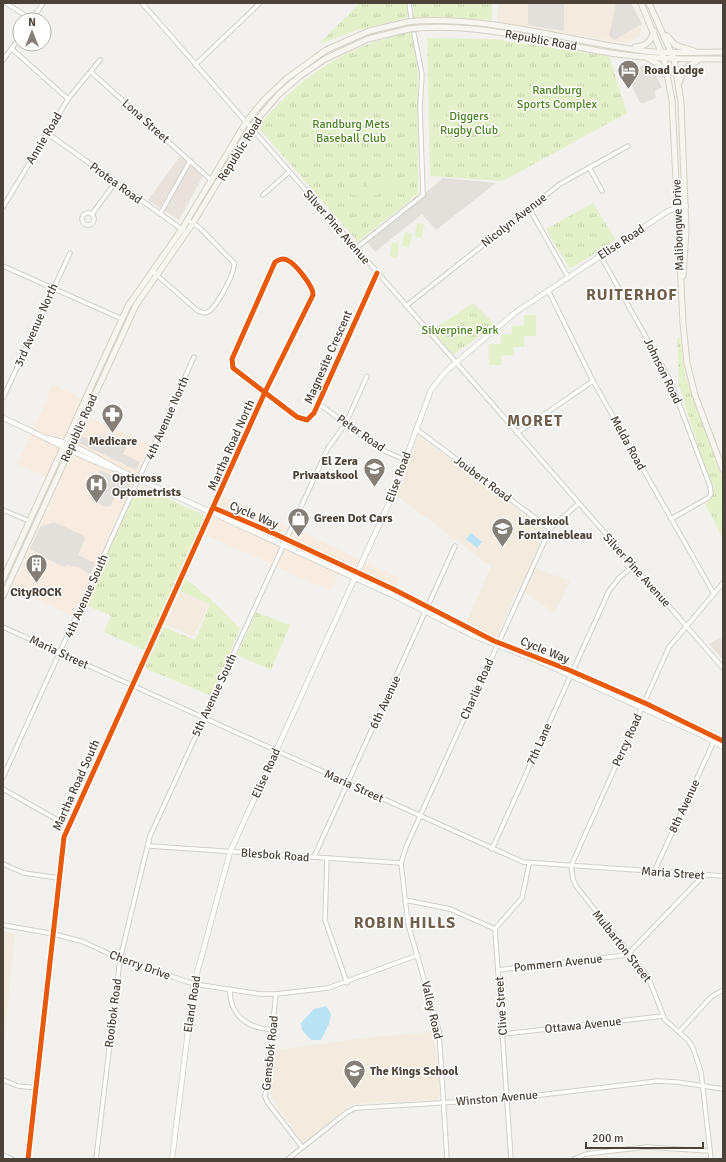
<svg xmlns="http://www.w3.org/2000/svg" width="726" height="1162" font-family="Signika,sans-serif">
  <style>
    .residential { fill: #e8e2da }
    .commercial { fill: #f7ecdf }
    .education { fill: #f2ebde }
    .grass { fill: url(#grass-tufts) }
    .pitch { fill: #e4f0ca }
    .parking { fill: #e3e0dc }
    .water { fill: #b9e2f5 }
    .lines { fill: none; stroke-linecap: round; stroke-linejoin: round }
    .minor-casing { stroke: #d1cfca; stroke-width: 5.5 }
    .tertiary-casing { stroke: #d1cfca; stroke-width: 6 }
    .secondary-casing { stroke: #d5d0c4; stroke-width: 7 }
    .minor { stroke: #fdfdfc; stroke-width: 3.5 }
    .tertiary { stroke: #fdfdfc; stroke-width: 4.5 }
    .secondary { stroke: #f7f5f0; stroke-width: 5 }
    .secondary-bridge-casing { stroke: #d5d0c4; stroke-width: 7; stroke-linecap: butt }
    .secondary-bridge { stroke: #f7f5f0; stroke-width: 5 }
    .cycleway-casing { stroke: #fff; stroke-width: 8 }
    .cycleway { stroke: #e8590c; stroke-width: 5 }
    .labels { text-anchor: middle; stroke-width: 3; stroke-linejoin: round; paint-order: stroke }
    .street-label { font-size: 12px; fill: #4c4237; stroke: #fff }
    .poi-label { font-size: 12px; font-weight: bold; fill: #4c4237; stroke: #fff; text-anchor: start }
    .park-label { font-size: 12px; fill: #4c8021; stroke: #fff }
    .district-label { font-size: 16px; font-weight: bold; letter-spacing: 1px; fill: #705f4c; stroke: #fff }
  </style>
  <defs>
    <pattern id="grass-tufts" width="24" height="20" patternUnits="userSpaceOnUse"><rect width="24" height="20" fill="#e4f0ca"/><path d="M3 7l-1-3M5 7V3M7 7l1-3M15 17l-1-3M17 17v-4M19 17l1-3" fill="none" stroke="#c5cfae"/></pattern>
  </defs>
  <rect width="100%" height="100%" fill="#f3f1ed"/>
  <!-- residential -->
  <g class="residential">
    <polygon points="180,156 203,176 179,220 148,200"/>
    <polygon points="723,636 723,660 709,644"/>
  </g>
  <!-- commercial -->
  <g class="commercial">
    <polygon points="53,384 83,399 78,412 150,445 74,617 12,588 60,483 18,464"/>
    <polygon points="223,496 400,578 393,593 341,568 331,591 206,535"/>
  </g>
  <!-- education -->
  <g class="education">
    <polygon points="498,3 632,3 642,23 639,38 625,43 497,22"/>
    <polygon points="419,436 545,531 530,566 570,581 555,613 518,588 496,639 466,624 491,566 397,496"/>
    <polygon points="180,591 209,604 194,637 165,624"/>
    <polygon points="3,932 15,934 3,1051"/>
    <polygon points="434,1032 440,1094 436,1100 351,1104 304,1143 282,1114 272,1096 270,1087 275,1050 379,1036"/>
  </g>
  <!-- grass -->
  <g class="grass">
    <polygon points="360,3 407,3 409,17 358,30 319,44"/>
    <polygon points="413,3 492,3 492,20 414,18"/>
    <path d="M413 31 418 75V194L358 242 258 127C300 75 348 45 413 31Z"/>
    <polygon points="427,38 493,39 609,56 627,113 503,181 430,176"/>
    <polygon points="593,203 616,240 570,269 546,229"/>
    <polygon points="473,303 495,325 453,355 432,330"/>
    <polygon points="680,337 685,375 723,481 723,538 706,506 709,497 710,484 679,385 677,339"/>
    <polygon points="142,487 206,516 146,651 104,632 111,616 84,604 136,490 138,488"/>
    <polygon points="185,578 216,604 240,629 212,696 144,668 164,627 195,640 210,604 180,591"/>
    <polygon points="256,612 290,625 271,670 237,655"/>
  </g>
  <!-- pitch -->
  <g class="pitch">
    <polygon points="350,177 363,177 363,195 351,195"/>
    <rect x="367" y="177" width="12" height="18"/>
    <rect x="381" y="177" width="12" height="18"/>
    <rect x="395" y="177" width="13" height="17"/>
    <polygon points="417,223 424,224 422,238 415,237"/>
    <polygon points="405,232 412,234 409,248 402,246"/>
    <polygon points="392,242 399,244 397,258 390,256"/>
    <polygon points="524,315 536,315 536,336 524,336 524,347 513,347 513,355 501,356 501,365 489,365 489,344 501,344 501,335 512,334 512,326 524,325"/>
  </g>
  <!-- parking -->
  <g class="parking">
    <polygon points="528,3 564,4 564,31 528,25"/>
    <polygon points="616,3 631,3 642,24 614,40 609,36"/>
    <polygon points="644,64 650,66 662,87 655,91 656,98 644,103 640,103 626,73"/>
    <polygon points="443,178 496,183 436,230 422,214 375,252 367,242"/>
    <polygon points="98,434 126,447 123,454 140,462 136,470 77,442 80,435 94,442"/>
    <polygon points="100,470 129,483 131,489 126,498 116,493 111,506 106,507 90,499 92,496 89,495 93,485 96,485 99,477 97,475"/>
    <polygon points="54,522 84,536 85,539 78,555 95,563 90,575 79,567 66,565 65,567 47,559 46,561 41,558 42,555 30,549 40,527"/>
  </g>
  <!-- water -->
  <g class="water">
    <polygon points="471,533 482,542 477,548 466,539"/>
    <polygon points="326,1006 331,1014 329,1024 321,1040 311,1040 302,1030 301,1023 314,1009"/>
  </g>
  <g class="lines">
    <defs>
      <g id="minor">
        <polyline points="6,3 32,20"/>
        <polyline points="142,3 723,668"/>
        <polyline points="409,3 411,17"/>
        <polyline points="32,20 43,3"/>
        <polyline points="12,49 68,99"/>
        <polyline points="3,60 20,37"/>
        <polyline points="195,65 260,3"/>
        <polyline points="91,72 212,181"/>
        <polyline points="47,133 183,230"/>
        <polyline points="589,167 602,191"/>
        <polyline points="263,195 289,172"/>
        <polyline points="3,207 68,99 100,60"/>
        <polyline points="529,208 568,277"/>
        <circle cx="88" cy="219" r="6"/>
        <polyline points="92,214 115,183"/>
        <polyline points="160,214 190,161"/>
        <polyline points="355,249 423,195 420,108 422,74 414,34"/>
        <polyline points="600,255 670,380 710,486 711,494 708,498 671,519"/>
        <polyline points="3,266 122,319"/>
        <path d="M152 271 198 311 205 313C215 312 235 273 234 263L200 228 188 220"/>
        <polyline points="548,290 593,381 714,594"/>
        <polyline points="406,306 560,184 628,146"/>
        <polyline points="3,398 70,253"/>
        <polyline points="318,403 378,448 405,460"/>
        <polyline points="416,429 550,529"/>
        <polyline points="517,433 593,381"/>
        <polyline points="3,510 29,521"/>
        <polyline points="3,627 523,862 723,876"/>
        <polyline points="3,777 194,357"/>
        <polyline points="3,789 68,826"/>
        <polyline points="149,846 401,863"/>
        <polyline points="492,849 609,591 619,578 633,566"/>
        <polyline points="314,857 455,546"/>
        <polyline points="327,858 325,920 347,983"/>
        <polyline points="3,864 24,873 59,878"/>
        <polyline points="654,872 714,741"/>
        <polyline points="405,900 450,909 495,929"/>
        <polyline points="3,925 54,934 84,942 120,959 194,984 260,994 276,994 328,988 418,955"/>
        <polyline points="498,970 627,955 704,875"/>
        <path d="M230 989C229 1016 248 1028 273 1030"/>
        <polyline points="276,994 265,1097 268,1103 302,1147"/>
        <polyline points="679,1032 711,997 723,990"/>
        <polyline points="503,1034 663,1016"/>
        <polyline points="3,1080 18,1086 37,1088"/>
        <polyline points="3,1155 12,1159"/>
        <path d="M28 1159 64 837 265 392 313 295C314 287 295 263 287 260 283 258 279 259 275 262L232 359 233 368 297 417 307 420 314 413 377 273"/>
        <polyline points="96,1159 120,959 150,836 328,448 346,423 367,376"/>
        <polyline points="288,1159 346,1113 355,1108 507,1099 658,1081 677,1082 723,1089"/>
        <polyline points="447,1159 439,1031 408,924 401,863 406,847 550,529 578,504"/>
        <polyline points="511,1159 495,929 522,898 529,864"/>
        <polyline points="574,1159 586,1154 646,1147 710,1151"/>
        <polyline points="711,1159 701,1072 693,1048 688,1040 665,1020 648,977 576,886 573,879 571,866 669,647 723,583"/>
      </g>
      <g id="tertiary">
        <path d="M3 418C40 434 75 455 114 469"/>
        <path d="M47 438C75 443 100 460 125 473L401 599 474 636 541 662 706 737 723 747"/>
        <polyline points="172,1159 194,984 230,852 389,503 431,390 446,371 516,312 668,211 678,207 686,206"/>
      </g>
      <g id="secondary">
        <polyline points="641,3 664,59 672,100 683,323 687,363 695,395 723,470"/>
        <polyline points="649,3 674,59 681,102 686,230 683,276"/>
        <path d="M416 21C494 17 568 41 644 51 670 54 697 52 723 52"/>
        <path d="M418 28C485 23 551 44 617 54 652 59 687 59 723 59"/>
        <polyline points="667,36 675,45 694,51"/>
        <path d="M635 47C646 46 651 42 654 31"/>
        <polyline points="649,59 658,64 666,75"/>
        <polyline points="680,81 683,71 698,60"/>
        <polyline points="3,579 128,306 182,229 246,122 264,100 286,79 326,50 369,31 407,22"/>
        <polyline points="3,596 136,305 193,223 251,127 279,94 300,76 325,59 368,39 409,29"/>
      </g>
    </defs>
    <!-- minor casing -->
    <use href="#minor" class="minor-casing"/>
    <!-- tertiary casing -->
    <use href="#tertiary" class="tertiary-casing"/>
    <!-- secondary casing -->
    <use href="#secondary" class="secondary-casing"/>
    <!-- minor -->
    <use href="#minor" class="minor"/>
    <!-- tertiary -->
    <use href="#tertiary" class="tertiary"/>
    <!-- secondary -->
    <use href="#secondary" class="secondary"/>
    <defs>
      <g id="secondary-bridge">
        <polyline points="407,22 416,21"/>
        <polyline points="409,29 418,28"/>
      </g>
    </defs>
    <!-- secondary-bridge casing -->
    <use href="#secondary-bridge" class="secondary-bridge-casing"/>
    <!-- secondary-bridge -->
    <use href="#secondary-bridge" class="secondary-bridge"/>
    <defs>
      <g id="cycleway">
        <polyline points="214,508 275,534 395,590 494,641 569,670 647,704 723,741"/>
        <path d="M28 1159 64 837 265 392 313 295C314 287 295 263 287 260 283 258 279 259 275 262L232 359 233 368 297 417 307 420 314 413 377 273"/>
      </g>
    </defs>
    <!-- cycleway casing -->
    <use href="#cycleway" class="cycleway-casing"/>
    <!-- cycleway -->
    <use href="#cycleway" class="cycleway"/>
  </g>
  <!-- icons -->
  <defs>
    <symbol id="hotel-pin" viewBox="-11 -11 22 30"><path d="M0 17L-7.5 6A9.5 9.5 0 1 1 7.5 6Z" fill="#867f77" stroke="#fff"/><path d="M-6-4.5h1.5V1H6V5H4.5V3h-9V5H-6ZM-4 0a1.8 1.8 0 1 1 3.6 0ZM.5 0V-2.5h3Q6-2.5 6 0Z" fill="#fff"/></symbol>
    <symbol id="pharmacy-pin" viewBox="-11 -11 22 30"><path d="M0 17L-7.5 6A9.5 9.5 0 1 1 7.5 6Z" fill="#867f77" stroke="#fff"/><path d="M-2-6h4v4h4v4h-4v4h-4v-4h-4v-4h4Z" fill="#fff"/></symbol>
    <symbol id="school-pin" viewBox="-11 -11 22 30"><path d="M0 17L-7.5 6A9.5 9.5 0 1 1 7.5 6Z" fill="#867f77" stroke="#fff"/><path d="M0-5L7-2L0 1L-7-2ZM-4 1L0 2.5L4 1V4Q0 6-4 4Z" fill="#fff"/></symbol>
    <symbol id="hospital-pin" viewBox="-11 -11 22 30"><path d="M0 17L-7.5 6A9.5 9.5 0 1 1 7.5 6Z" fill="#867f77" stroke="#fff"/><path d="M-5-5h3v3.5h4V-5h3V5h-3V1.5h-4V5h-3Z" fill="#fff"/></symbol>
    <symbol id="shop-pin" viewBox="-11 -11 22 30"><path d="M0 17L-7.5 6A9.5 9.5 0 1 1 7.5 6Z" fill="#867f77" stroke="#fff"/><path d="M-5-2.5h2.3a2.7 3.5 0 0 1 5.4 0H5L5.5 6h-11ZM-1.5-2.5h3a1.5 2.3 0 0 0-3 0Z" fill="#fff"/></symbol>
    <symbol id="building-pin" viewBox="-11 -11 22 30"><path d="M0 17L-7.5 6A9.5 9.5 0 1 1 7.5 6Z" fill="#867f77" stroke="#fff"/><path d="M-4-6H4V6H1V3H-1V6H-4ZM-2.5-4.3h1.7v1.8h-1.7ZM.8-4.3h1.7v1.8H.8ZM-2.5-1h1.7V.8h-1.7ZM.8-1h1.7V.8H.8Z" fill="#fff"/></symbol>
  </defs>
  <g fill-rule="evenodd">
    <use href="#hotel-pin" x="616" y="58" width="25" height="34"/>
    <use href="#pharmacy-pin" x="100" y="402" width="25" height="34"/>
    <use href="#school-pin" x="362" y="456" width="25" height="34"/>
    <use href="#hospital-pin" x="84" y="472" width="25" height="34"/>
    <use href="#shop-pin" x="286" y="506" width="25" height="34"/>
    <use href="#school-pin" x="490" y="516" width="25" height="34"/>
    <use href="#building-pin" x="24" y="552" width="25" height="34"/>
    <use href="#school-pin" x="342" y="1058" width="25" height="34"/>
  </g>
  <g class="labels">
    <!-- street labels -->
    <g class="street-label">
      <text transform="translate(541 40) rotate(10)" y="4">Republic Road</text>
      <text transform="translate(146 121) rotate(42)" y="4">Lona Street</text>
      <text transform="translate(44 138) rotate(-59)" y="4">Annie Road</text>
      <text transform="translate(240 149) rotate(-58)" y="4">Republic Road</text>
      <text transform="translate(116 183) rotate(36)" y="4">Protea Road</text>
      <text transform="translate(514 220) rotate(-38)" y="4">Nicolyn Avenue</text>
      <text transform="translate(678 225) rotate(-92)" y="4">Malibongwe Drive</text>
      <text transform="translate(337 227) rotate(49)" y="4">Silver Pine Avenue</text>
      <text transform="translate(621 242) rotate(-33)" y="4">Elise Road</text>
      <text transform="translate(36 325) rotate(-66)" y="4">3rd Avenue North</text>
      <text transform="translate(328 357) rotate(-66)" y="4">Magnesite Crescent</text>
      <text transform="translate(663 371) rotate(64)" y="4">Johnson Road</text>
      <text transform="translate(167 418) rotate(-66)" y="4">4th Avenue North</text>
      <text transform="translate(79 428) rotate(-66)" y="4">Republic Road</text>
      <text transform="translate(361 433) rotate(35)" y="4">Peter Road</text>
      <text transform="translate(628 443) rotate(61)" y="4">Melda Road</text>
      <text transform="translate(231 445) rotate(-66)" y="4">Martha Road North</text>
      <text transform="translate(398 477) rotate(-70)" y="4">Elise Road</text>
      <text transform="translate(483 479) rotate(37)" y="4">Joubert Road</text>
      <text transform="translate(254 515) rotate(23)" y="4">Cycle Way</text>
      <text transform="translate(637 570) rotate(48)" y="4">Silver Pine Avenue</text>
      <text transform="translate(86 596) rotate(-66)" y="4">4th Avenue South</text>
      <text transform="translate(545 650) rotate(22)" y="4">Cycle Way</text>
      <text transform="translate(59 652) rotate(25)" y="4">Maria Street</text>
      <text transform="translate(477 689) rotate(-66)" y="4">Charlie Road</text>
      <text transform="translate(214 695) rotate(-65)" y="4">5th Avenue South</text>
      <text transform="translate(385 702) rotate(-65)" y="4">6th Avenue</text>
      <text transform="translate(627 740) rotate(-66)" y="4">Percy Road</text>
      <text transform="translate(539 744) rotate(-66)" y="4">7th Lane</text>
      <text transform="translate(266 773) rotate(-66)" y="4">Elise Road</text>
      <text transform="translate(76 785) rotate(-66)" y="4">Martha Road South</text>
      <text transform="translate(354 786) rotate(24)" y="4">Maria Street</text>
      <text transform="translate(684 806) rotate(-65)" y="4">8th Avenue</text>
      <text transform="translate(275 855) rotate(4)" y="4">Blesbok Road</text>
      <text transform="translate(673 873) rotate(4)" y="4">Maria Street</text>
      <text transform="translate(622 946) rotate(52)" y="4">Mulbarton Street</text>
      <text transform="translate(558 963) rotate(-6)" y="4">Pommern Avenue</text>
      <text transform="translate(140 965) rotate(20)" y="4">Cherry Drive</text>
      <text transform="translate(192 1004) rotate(-81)" y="4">Eland Road</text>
      <text transform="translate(501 1006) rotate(-94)" y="4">Clive Street</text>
      <text transform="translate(432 1010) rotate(77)" y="4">Valley Road</text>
      <text transform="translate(113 1013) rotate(-83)" y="4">Rooibok Road</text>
      <text transform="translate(583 1025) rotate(-6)" y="4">Ottawa Avenue</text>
      <text transform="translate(270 1053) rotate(-84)" y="4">Gemsbok Road</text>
      <text transform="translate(497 1098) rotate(-5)" y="4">Winston Avenue</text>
    </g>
    <!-- poi labels -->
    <g class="poi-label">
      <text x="644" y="74">Road Lodge</text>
      <text x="113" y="445" text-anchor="middle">Medicare</text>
      <text x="358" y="465" text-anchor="end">El Zera<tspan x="358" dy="14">Privaatskool</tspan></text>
      <text x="112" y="482">Opticross<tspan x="112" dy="14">Optometrists</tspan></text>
      <text x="314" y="522">Green Dot Cars</text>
      <text x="518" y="525">Laerskool<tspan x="518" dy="14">Fontainebleau</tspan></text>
      <text x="36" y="596" text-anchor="middle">CityROCK</text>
      <text x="370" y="1075">The Kings School</text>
    </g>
    <!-- park labels -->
    <g class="park-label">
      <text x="557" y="94">Randburg<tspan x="557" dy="14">Sports Complex</tspan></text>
      <text x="469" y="120">Diggers<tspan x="469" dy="14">Rugby Club</tspan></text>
      <text x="351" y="128">Randburg Mets<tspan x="351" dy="14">Baseball Club</tspan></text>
      <text x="460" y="334">Silverpine Park</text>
    </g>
    <!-- district labels -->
    <g class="district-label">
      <text x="632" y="300">RUITERHOF</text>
      <text x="535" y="426">MORET</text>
      <text x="405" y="928">ROBIN HILLS</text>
    </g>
  </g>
  <!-- border -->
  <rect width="726" height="1162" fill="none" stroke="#4c4237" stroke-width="8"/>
  <!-- north arrow -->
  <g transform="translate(32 32)"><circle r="19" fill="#ffffff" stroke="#b7b3af"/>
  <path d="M0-3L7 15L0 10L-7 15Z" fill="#867f77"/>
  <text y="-6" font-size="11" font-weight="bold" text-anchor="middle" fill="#4c4237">N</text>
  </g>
  <!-- scale -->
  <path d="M586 1142v6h117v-6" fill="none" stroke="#4c4237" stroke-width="2"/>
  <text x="592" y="1142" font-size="12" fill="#4c4237" stroke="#ffffff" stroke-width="3" paint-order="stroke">200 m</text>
</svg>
